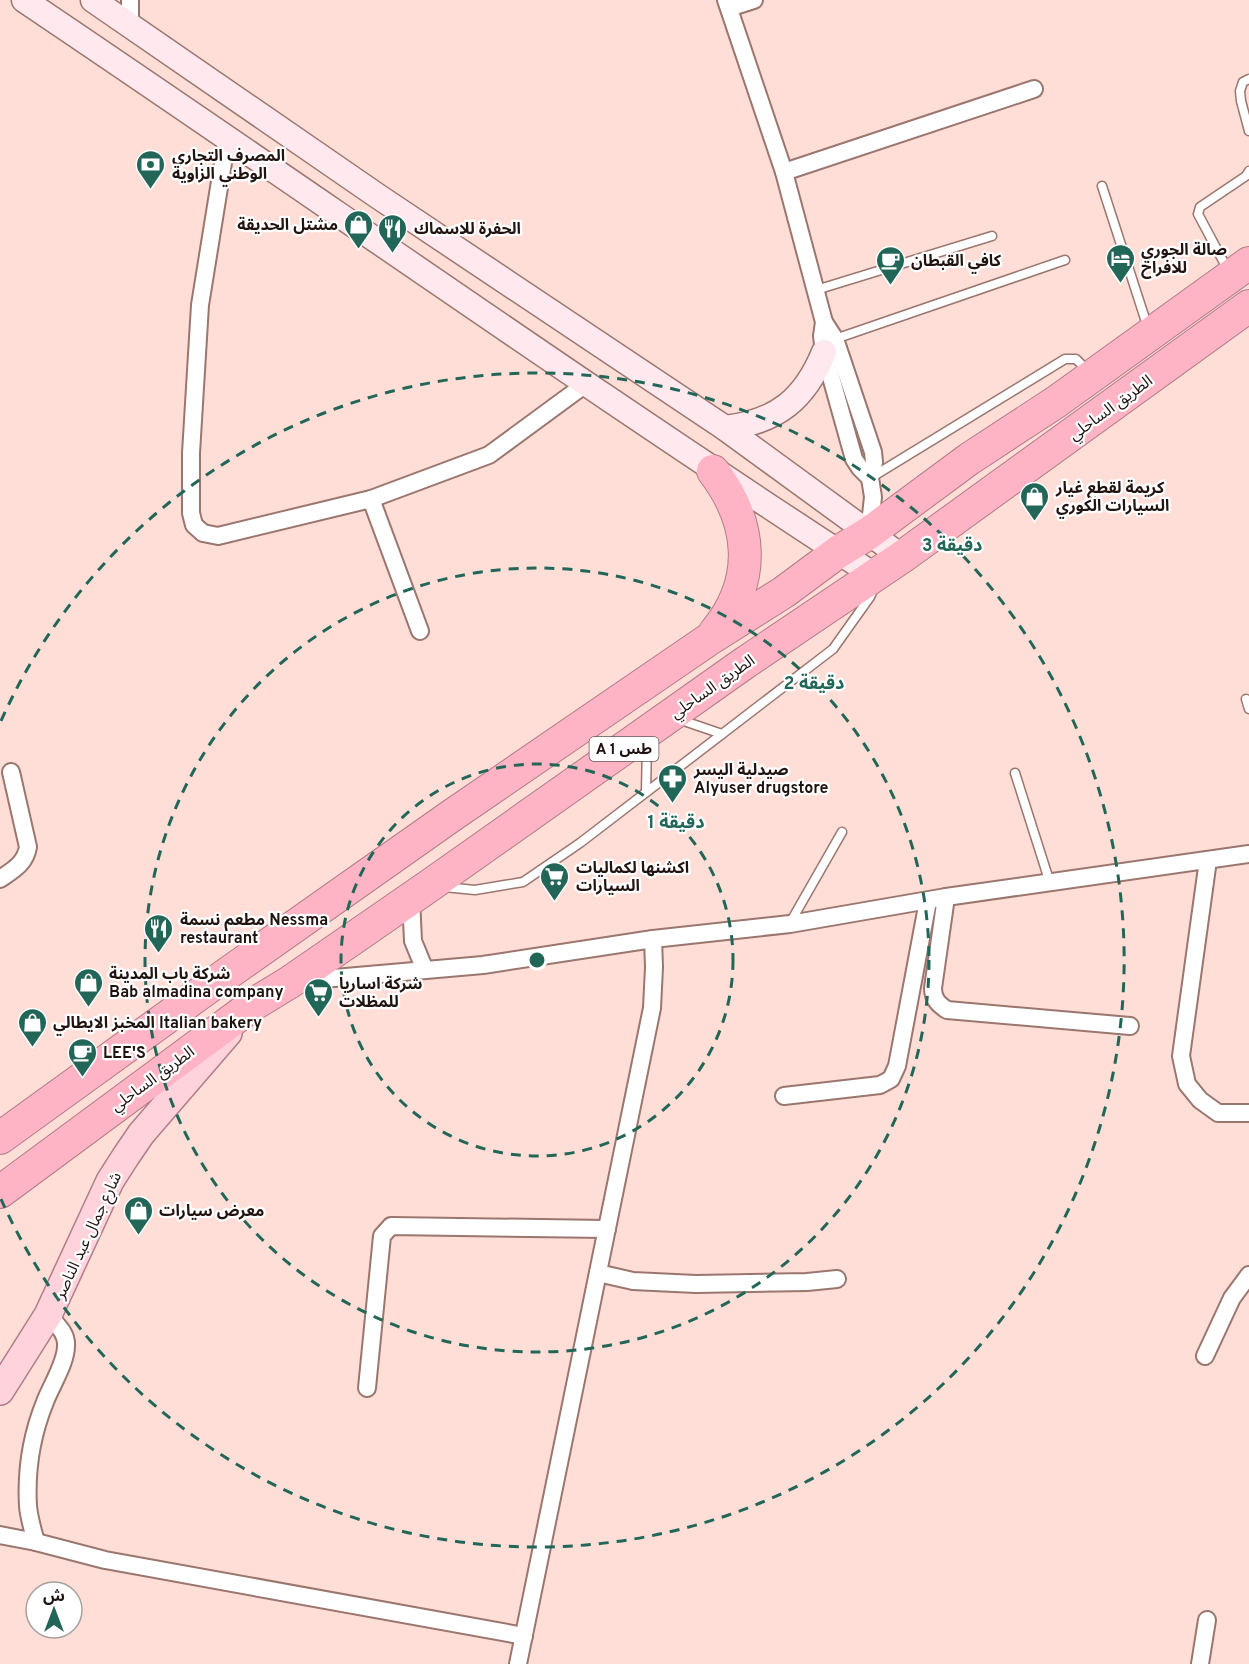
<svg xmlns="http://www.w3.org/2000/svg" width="1249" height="1664" font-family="Overpass,'Noto Sans Arabic',sans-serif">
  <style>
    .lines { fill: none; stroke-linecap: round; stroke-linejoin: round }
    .lane-casing { stroke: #9a766e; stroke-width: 11 }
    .street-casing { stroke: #9a766e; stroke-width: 20 }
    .secondary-casing { stroke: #9a766e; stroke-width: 27 }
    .primary-casing { stroke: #b17c86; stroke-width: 30 }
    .highway-casing { stroke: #b17c86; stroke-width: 34 }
    .lane { stroke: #fff; stroke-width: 8 }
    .street { stroke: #fff; stroke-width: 16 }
    .secondary { stroke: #ffe8ee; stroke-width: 24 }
    .primary { stroke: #ffd2dc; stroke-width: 27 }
    .highway { stroke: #ffb4c5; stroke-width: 32 }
    .ring { fill: none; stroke: #226658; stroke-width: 3; stroke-dasharray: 10 8 }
    .labels { text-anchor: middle; stroke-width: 4.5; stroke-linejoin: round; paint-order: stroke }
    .shield { fill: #fff; stroke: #635a58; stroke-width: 1.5 }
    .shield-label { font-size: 15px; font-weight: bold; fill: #201310 }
    .poi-label { font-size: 16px; font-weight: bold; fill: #201310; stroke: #fff; text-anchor: start }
    .street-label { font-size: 16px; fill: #201310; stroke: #fff }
    .centre { fill: #226658; stroke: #fff; stroke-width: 3 }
    .ring-label { font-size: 18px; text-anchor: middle; font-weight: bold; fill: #226658; stroke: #fff; stroke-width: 4.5; stroke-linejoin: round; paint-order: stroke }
  </style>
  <rect width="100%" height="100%" fill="#ffded7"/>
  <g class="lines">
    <defs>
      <g id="lane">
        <polyline points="1249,79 1243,82 1240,91 1241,101 1249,131"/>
        <polyline points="1102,186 1148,328"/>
        <polyline points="1229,272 1198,214 1200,207 1246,176 1249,171"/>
        <polyline points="816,290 992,236"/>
        <polyline points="835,339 1065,260"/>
        <polyline points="872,477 1065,359 1076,359 1088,371"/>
        <polyline points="1246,699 1249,709"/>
        <polyline points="678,719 722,734"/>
        <polyline points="1015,773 1050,883"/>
        <polyline points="646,792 647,742"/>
        <polyline points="444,887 475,890 523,882 580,843 833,649 870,597 874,588"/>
        <polyline points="790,923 842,832"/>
      </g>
      <g id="street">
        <polyline points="726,0 784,172 824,322 822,336 824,352 854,459 860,468 870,478"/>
        <polyline points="729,8 754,0"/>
        <polyline points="130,25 130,0"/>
        <polyline points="227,138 200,305 191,453 191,513 194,525 203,533 218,536 371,499 489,455 587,383"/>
        <polyline points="784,172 1034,89"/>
        <polyline points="824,322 835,339 873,452 874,462 870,478 873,497 869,533"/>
        <polyline points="371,499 420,631"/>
        <polyline points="1208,860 1181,1056 1187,1084 1200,1100 1218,1113 1249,1113"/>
        <path d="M0 879C13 870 25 864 28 847L11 772"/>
        <path d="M946 897 933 988C933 999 938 1004 947 1010L1130 1026"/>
        <polyline points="411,898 413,941 425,970"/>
        <polyline points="300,981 483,965 653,939 790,924 946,897 1249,854"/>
        <polyline points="784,1096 880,1085 891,1079 897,1066 928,901"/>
        <polyline points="598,1273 633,1281 696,1284 807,1282 837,1279"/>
        <polyline points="1205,1356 1232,1298 1249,1275"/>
        <polyline points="367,1388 382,1236 391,1226 607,1229"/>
        <polyline points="0,1535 36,1542 105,1560 524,1636"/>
        <path d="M36 1542C33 1531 29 1518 28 1506 26 1471 32 1434 45 1402 51 1386 66 1363 66 1346 67 1333 57 1325 48 1315"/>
        <polyline points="518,1664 652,1008 654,967 653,939"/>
        <polyline points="1200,1664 1207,1620"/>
      </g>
      <g id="secondary">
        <path d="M24 0C308 191 587 389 874 575"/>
        <polyline points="93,0 379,197 725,428 902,557"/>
        <path d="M725 428C777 422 805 399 824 352"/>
      </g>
      <polyline id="primary" points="0,1391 48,1315 110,1181 126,1156 141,1134 228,1033"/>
      <g id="highway">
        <path d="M713 471C752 522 758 580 715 632"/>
        <polyline points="0,1138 224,976 451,816 708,640 784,592 838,552 869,533 969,459 1056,402 1249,263"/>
        <polyline points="0,1192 254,1004 290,982 429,886 746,662 902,557 1249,306"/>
      </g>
    </defs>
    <!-- lane casing -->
    <use href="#lane" class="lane-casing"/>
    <!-- street casing -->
    <use href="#street" class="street-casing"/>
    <!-- secondary casing -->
    <use href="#secondary" class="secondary-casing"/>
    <!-- primary casing -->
    <use href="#primary" class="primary-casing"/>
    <!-- highway casing -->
    <use href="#highway" class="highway-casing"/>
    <!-- lane -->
    <use href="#lane" class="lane"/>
    <!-- street -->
    <use href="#street" class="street"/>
    <!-- secondary -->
    <use href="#secondary" class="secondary"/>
    <!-- primary -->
    <use href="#primary" class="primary"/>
    <!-- highway -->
    <use href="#highway" class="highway"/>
  </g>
  <!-- distance rings -->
  <g class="ring">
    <circle cx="537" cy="960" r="196"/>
    <circle cx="537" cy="960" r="392"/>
    <path d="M1 721A587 587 0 1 1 1 1199"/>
  </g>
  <!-- icons -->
  <defs>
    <symbol id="bank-pin" viewBox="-11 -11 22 30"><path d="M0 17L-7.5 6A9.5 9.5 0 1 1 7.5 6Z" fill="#226658" stroke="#fff"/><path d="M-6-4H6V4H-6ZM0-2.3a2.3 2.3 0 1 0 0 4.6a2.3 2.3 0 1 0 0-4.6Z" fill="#fff"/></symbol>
    <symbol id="shop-pin" viewBox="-11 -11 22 30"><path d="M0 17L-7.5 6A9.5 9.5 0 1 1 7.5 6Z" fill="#226658" stroke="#fff"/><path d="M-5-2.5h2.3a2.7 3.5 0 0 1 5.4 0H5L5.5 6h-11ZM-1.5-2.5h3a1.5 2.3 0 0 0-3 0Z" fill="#fff"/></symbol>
    <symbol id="restaurant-pin" viewBox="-11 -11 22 30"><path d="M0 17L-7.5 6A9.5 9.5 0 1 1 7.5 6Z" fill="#226658" stroke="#fff"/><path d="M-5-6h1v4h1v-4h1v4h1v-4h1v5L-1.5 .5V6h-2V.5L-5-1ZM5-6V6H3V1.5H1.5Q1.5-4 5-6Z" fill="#fff"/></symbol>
    <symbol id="hotel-pin" viewBox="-11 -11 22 30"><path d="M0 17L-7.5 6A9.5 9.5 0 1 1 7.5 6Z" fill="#226658" stroke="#fff"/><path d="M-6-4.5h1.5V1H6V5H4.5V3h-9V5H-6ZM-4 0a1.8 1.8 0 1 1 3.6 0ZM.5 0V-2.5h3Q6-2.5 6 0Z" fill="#fff"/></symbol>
    <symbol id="cafe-pin" viewBox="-11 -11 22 30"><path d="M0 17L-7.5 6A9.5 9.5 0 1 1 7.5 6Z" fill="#226658" stroke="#fff"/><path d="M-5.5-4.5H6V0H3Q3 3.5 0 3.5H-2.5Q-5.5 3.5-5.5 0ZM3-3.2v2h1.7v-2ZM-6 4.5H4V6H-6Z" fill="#fff"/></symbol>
    <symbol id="pharmacy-pin" viewBox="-11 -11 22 30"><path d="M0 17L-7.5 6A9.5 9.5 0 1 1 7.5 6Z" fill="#226658" stroke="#fff"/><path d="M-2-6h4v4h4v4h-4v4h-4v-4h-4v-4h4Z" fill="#fff"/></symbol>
    <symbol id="supermarket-pin" viewBox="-11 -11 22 30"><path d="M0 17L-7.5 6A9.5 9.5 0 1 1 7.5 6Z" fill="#226658" stroke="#fff"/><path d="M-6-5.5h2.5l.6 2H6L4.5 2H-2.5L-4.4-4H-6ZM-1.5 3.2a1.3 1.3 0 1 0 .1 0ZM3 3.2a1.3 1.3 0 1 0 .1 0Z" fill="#fff"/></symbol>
  </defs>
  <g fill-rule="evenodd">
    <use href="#bank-pin" x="134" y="148" width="33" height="45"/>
    <use href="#shop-pin" x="342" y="208" width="33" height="45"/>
    <use href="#restaurant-pin" x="376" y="212" width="33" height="45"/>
    <use href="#hotel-pin" x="1104" y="242" width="33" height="45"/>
    <use href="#cafe-pin" x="874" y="244" width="33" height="45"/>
    <use href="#shop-pin" x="1018" y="480" width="33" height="45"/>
    <use href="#pharmacy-pin" x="656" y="762" width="33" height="45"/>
    <use href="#supermarket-pin" x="538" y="860" width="33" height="45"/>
    <use href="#restaurant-pin" x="142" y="912" width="33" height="45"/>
    <use href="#shop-pin" x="72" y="966" width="33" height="45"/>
    <use href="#supermarket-pin" x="302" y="976" width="33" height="45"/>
    <use href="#shop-pin" x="16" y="1006" width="33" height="45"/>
    <use href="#cafe-pin" x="66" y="1036" width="33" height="45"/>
    <use href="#shop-pin" x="122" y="1194" width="33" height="45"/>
  </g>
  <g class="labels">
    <!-- shield labels -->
    <rect class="shield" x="589.5" y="737" width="69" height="24" rx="4.5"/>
    <g class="shield-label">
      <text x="624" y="754">A 1 طس</text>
    </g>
    <!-- poi labels -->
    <g class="poi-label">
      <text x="172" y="161">المصرف التجاري<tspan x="172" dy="18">الوطني الزاوية</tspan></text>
      <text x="338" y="230" text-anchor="end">مشتل الحديقة</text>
      <text x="414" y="234">الحفرة للاسماك</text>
      <text x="1141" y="255">صالة الجوري<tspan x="1141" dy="18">للافراح</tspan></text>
      <text x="911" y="266">كافي القبطان</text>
      <text x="1056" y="493">كريمة لقطع غيار<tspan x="1056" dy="18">السيارات الكوري</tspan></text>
      <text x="694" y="775">صيدلية اليسر<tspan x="694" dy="18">Alyuser drugstore</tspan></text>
      <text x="576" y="873">اكشنها لكماليات<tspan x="576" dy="18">السيارات</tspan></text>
      <text x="180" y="925">مطعم نسمة Nessma<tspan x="180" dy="18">restaurant</tspan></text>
      <text x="109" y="979">شركة باب المدينة<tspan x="109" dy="18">Bab almadina company</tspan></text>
      <text x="339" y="989">شركة اساريا<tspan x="339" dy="18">للمظلات</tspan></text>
      <text x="53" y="1028">المخبز الايطالي Italian bakery</text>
      <text x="103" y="1058">LEE'S</text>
      <text x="159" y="1216">معرض سيارات</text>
    </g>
    <!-- street labels -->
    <g class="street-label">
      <text transform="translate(1110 407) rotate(-36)" y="6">الطريق الساحلي</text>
      <text transform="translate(712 686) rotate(-35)" y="6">الطريق الساحلي</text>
      <text transform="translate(152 1078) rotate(-36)" y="6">الطريق الساحلي</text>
      <text transform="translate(87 1235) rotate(-65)" y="6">شارع جمال عبد الناصر</text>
    </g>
  </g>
  <circle cx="537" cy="960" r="9" class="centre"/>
  <g class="ring-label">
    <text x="952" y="551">3 دقيقة</text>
    <text x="814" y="689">2 دقيقة</text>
    <text x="676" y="828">1 دقيقة</text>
  </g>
  <!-- north arrow -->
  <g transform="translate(54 1610)"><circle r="28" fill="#ffffff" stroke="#a6a19f" stroke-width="1.5"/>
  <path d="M0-4.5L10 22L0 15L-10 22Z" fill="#226658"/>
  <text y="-9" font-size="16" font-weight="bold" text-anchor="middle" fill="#201310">ش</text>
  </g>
</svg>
